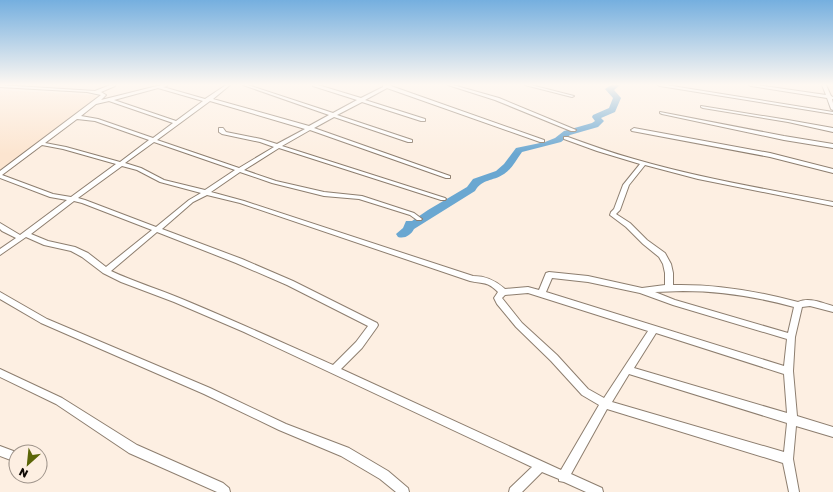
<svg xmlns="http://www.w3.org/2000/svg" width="833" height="492" font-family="'Golos Text',sans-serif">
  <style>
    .built { fill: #fce5d0 }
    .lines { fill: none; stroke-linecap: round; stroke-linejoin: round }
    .river { fill: #6aa7d1; fill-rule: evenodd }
    .minor-casing { stroke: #8d7e6f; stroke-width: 2 }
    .minor { fill: #fff; fill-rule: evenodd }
  </style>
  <rect width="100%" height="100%" fill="#fdefe2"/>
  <!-- built -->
  <polygon class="built" points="0,90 93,95 97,97 0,171"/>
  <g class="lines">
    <!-- river -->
    <path class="river" d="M611 85H620L614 90 621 98 615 112 601 118 604 121 598 127 570 135 561 142 522 152C516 160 512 169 504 174 492 182 483 178 475 191L414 229C411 235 405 239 398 237L396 234 403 228 406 221H412L428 210 467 187 473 179 496 171 504 164 516 148 545 142 555 138 564 131 592 123 595 121 592 117 593 115 609 108 613 98 605 89Z"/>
    <defs>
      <g id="minor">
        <path d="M0 85 95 91 110 85H115V86L101 92 106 95 101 100 161 85H167V86L163 87 205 99 226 85H230L213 99 309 126 329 115 243 85H248L333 113 357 100 313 86V85H318L361 98 383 87V85H392L391 86 544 140V142H540L387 88 365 100 425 119V121H421L362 102 337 115 412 140V142H408L334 117 314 128 450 176V178H446L310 130 282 146 445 198 446 199 445 200H441L279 148 244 170 276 181 324 192 362 196 414 213 422 219 421 220H417L410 215 359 199 324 196 272 183 240 172 211 192 244 201 473 276C486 276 495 280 505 289L528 287 539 290 546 273 549 272 588 276 642 288 665 285V273L663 264 659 257 643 244 626 227 610 215 611 212 614 209 623 185 640 164 597 151 564 139V137H568C590 145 612 153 634 159 699 178 766 189 833 202V206L698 179 645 165 629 185 620 210 616 214 630 223 647 240 665 253 671 264 673 273V285C715 284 757 291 798 302 810 297 821 303 833 306V312L810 306 802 307 795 337 793 371 797 416 833 427V437L796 426 793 459 799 492H789L783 463 607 409 571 474 602 488 603 492H586L564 482 559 481V479L542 472 522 492H509L510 488 532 467 244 332 174 302 121 282 103 273 82 257 71 251 44 245 26 237 0 255V249L16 238 2 231 0 229V223L20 235 67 200 50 197 0 178V171L101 95 87 92 0 87ZM158 88 203 101 176 121 114 100ZM109 101 173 123 153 138 98 119 81 116 96 104ZM210 101 305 129 277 144 261 139 226 132 223 128H219V132L222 134 260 142 274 147 239 168 157 140ZM77 119 95 121 149 140 120 162 66 147 45 143ZM154 142 235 170 205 190 164 180 141 168 125 163ZM42 145 63 149 116 164 71 197 53 194 2 175ZM122 166 137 170 160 182 201 193 189 200 156 227 85 200 78 198ZM207 195 240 203 470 281C484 284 487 281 498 292L494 298 497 304 516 327 551 361 582 395 599 405 561 470 341 369 362 348 377 327 378 325 377 323 293 281 242 259 162 229 193 202ZM74 201 82 203 152 230 106 267 88 253 75 247 48 241 31 234ZM157 232 236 263 287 285 368 326 356 342 333 365C283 343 233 320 182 299 159 289 134 282 111 271ZM552 278 588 282 640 293 673 305 787 339 784 366 546 292ZM683 291C721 291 757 297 794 307L788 333 675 300 655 292ZM528 293 648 331 604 398 588 389 557 355 522 323 502 298 505 295ZM656 333 784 374 787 413 634 368ZM629 374 787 423 784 452 612 402Z"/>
        <polygon points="448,85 453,85 499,98 576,130 575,131 571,131 495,100"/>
        <polygon points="525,85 531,85 574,96 572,97"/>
        <polygon points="658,85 666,85 833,112 833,114 660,86"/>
        <polygon points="749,85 757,85 826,95 822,85 826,85 831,96 833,97 833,99 832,99 833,103 833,110 831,109 827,98 751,86"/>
        <polygon points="701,106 788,120 833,128 833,132 788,122 703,108 701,107"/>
        <polygon points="660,112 784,136 833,144 833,148 784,140 662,114 660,113"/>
        <polygon points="634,128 770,153 833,169 833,173 770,157 632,131 631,130"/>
        <polygon points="0,292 47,319 210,388 286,424 349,448 388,471 408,488 409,492 396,492 380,479 341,456 279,430 204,394 41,323 0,299"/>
        <polygon points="0,369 62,398 137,445 223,483 229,488 230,492 217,492 129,453 56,404 0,377"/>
        <polygon points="0,446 16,452 16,462 0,456"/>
      </g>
    </defs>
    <!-- minor casing -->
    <use href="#minor" class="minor-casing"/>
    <!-- minor -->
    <use href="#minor" class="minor"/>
  </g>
  <!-- sky -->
  <linearGradient id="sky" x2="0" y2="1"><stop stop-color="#75afdf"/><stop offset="0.55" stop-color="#fef8f2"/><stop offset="1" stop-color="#fef8f2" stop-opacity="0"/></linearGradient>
  <rect width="833" height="154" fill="url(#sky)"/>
  <!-- north arrow -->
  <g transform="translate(28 464) rotate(207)"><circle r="19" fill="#fdefe2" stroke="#9e938a"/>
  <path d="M0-3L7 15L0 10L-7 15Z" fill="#5b6507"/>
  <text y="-6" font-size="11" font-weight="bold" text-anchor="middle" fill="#100a06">N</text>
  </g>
</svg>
